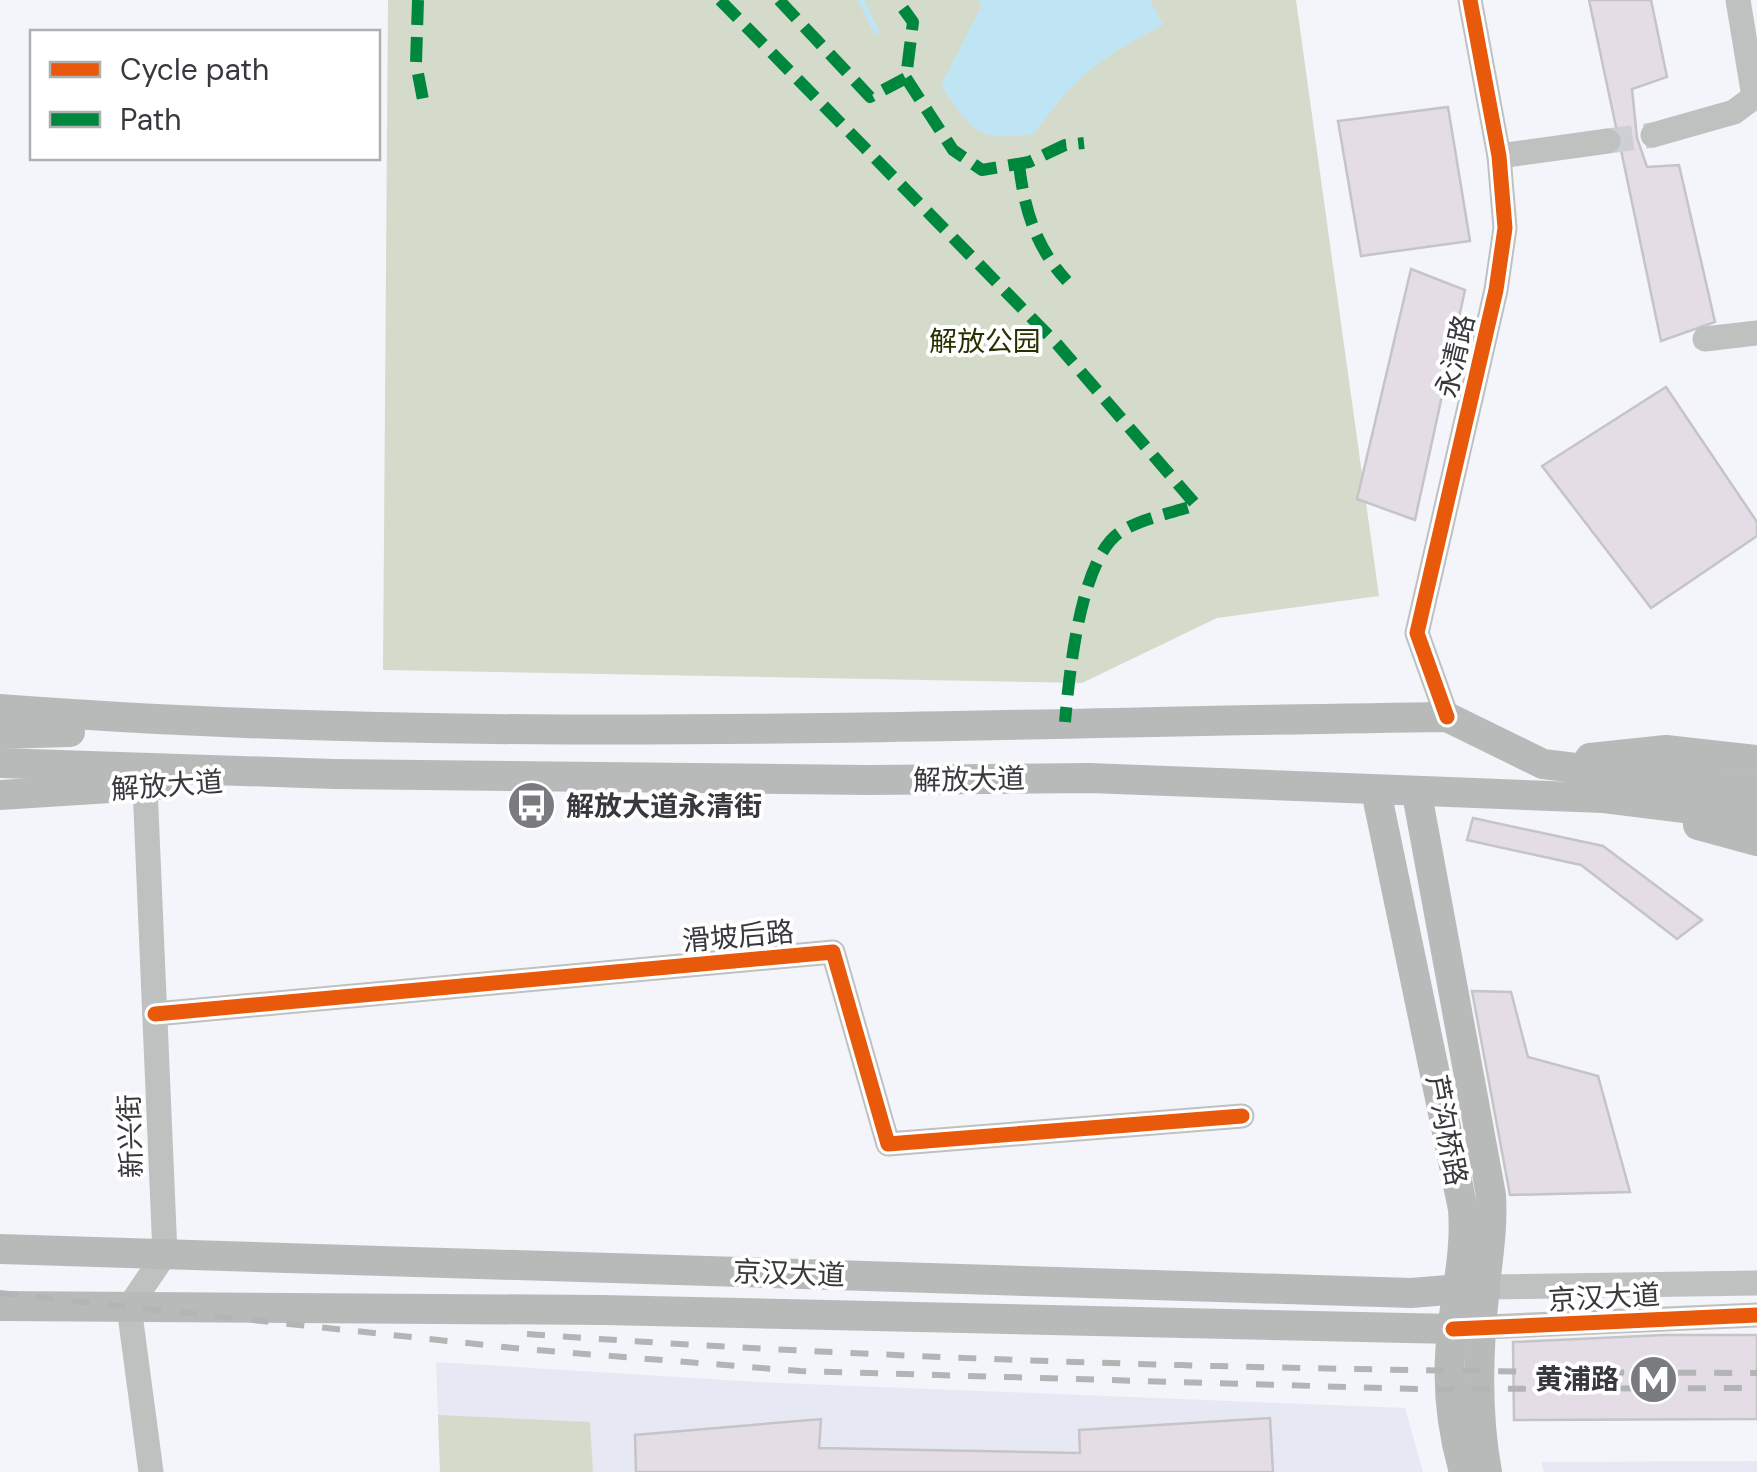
<svg xmlns="http://www.w3.org/2000/svg" width="1757" height="1472" font-family="'DM Sans','Noto Sans SC',sans-serif">
  <style>
    .built { fill: #e6e9f4 }
    .green { fill: #d5dbca }
    .water { fill: #bfe5f4 }
    .lines { fill: none; stroke-linecap: round; stroke-linejoin: round }
    .stream { stroke: #bfe5f4; stroke-width: 6 }
    .building { fill: #e5dde5; stroke: #c5c4c7; stroke-width: 2.5 }
    .minor-tunnel { stroke: #cecfd4; stroke-width: 25; stroke-dasharray: 25 12; stroke-linecap: butt }
    .minor { stroke: #bfc1c1; stroke-width: 25 }
    .major { stroke: #b8baba; stroke-width: 30 }
    .rail { stroke: #b3b4b5; stroke-width: 6; stroke-dasharray: 18 18; stroke-linecap: butt }
    .quiet { stroke: #00873e; stroke-width: 12; stroke-dasharray: 25 12; stroke-linecap: butt }
    .cycleway-casing { stroke: #fff; stroke-width: 21 }
    .cycleway { stroke: #e8590c; stroke-width: 15 }
    .labels { text-anchor: middle; stroke-width: 8; stroke-linejoin: round; paint-order: stroke }
    .park-label { font-size: 28px; fill: #283100; stroke: #fff }
    .street-label { font-size: 28px; fill: #38393d; stroke: #fff }
    .poi-label { font-size: 28px; font-weight: bold; fill: #38393d; stroke: #fff; text-anchor: start }
  </style>
  <rect width="100%" height="100%" fill="#f4f5fa"/>
  <!-- built -->
  <g class="built">
    <polygon points="436,1362 758,1382 1405,1408 1423,1472 440,1472"/>
    <polygon points="1757,1461 1757,1472 1544,1472 1541,1462"/>
  </g>
  <!-- green -->
  <g class="green">
    <polygon points="388,0 1296,0 1379,596 1217,618 1082,683 383,670"/>
    <polygon points="438,1415 590,1422 593,1472 440,1472"/>
  </g>
  <!-- water -->
  <path class="water" d="M978 0H1150L1163 25C1099 59 1077 74 1034 134 976 142 973 132 941 85L982 5Z"/>
  <g class="lines">
    <!-- stream -->
    <polyline class="stream" points="861,0 876,31"/>
  </g>
  <!-- building -->
  <g class="building">
    <polygon points="1589,0 1651,0 1667,77 1632,89 1637,138 1647,167 1679,165 1715,322 1661,341 1621,150 1624,138 1616,127"/>
    <polygon points="1448,107 1470,241 1361,256 1338,121"/>
    <polygon points="1411,269 1465,290 1415,520 1357,499"/>
    <polygon points="1666,387 1757,522 1757,536 1651,608 1542,466"/>
    <polygon points="1473,818 1603,846 1702,920 1677,939 1581,865 1467,840"/>
    <polygon points="1472,991 1511,992 1528,1057 1598,1076 1630,1192 1510,1195"/>
    <polygon points="1664,1335 1757,1335 1757,1419 1514,1420 1513,1342"/>
    <polygon points="1270,1418 1273,1472 636,1472 635,1435 821,1419 819,1448 1080,1453 1079,1430"/>
  </g>
  <g class="lines">
    <!-- minor-tunnel -->
    <polyline class="minor-tunnel" points="1608,141 1653,135"/>
    <!-- minor -->
    <g class="minor">
      <polyline points="1653,135 1734,112 1754,97 1738,0"/>
      <polyline points="1499,156 1608,141"/>
      <polyline points="1705,339 1757,333"/>
      <polyline points="1447,717 1417,633 1496,290 1505,228 1499,156 1470,0"/>
      <polyline points="145,786 165,1254 129,1307 151,1472"/>
      <polyline points="155,1014 833,952 888,1144 1242,1116"/>
      <polyline points="1485,1287 1757,1283"/>
      <polyline points="1463,1328 1757,1315"/>
    </g>
    <!-- major -->
    <g class="major">
      <path d="M0 709C481 746 965 723 1447 717L1543 764 1757 790"/>
      <polyline points="0,734 70,732"/>
      <polyline points="1590,758 1666,750 1757,760"/>
      <polyline points="0,763 334,774 867,780 1089,778 1604,798 1757,817"/>
      <path d="M1376 791 1463 1209C1467 1259 1452 1306 1450 1356 1448 1396 1453 1434 1464 1472"/>
      <path d="M1417 794 1491 1195C1493 1228 1488 1255 1485 1287 1478 1347 1476 1413 1487 1472"/>
      <polyline points="0,795 157,785"/>
      <polyline points="1698,825 1757,841"/>
      <polyline points="0,1249 1411,1293 1485,1287"/>
      <polyline points="0,1306 603,1310 1453,1329"/>
    </g>
    <!-- rail -->
    <g class="rail">
      <polyline points="0,1293 523,1349 800,1371 1417,1389 1757,1388"/>
      <path d="M527 1334C936 1363 1347 1372 1757 1373"/>
    </g>
    <!-- quiet -->
    <g class="quiet">
      <polyline points="418,0 416,63 424,105"/>
      <path d="M720 0 1057 344 1196 505C1172 513 1143 518 1122 531 1080 555 1069 677 1065 722"/>
      <polyline points="779,0 870,97 906,78 913,22 897,0"/>
      <polyline points="906,78 953,150 982,170 1029,162 1065,145 1084,143"/>
      <path d="M1019 164C1024 209 1036 248 1067 281"/>
    </g>
    <defs>
      <g id="cycleway">
        <polyline points="1447,717 1417,633 1496,290 1505,228 1499,156 1470,0"/>
        <polyline points="155,1014 833,952 888,1144 1242,1116"/>
        <polyline points="1453,1329 1757,1315"/>
      </g>
    </defs>
    <!-- cycleway casing -->
    <use href="#cycleway" class="cycleway-casing"/>
    <!-- cycleway -->
    <use href="#cycleway" class="cycleway"/>
  </g>
  <!-- icons -->
  <defs>
    <symbol id="bus-disc" viewBox="-11 -11 22 22"><circle r="9.5" fill="#7a7b7f" stroke="#fff"/><path d="M-5-6H5V4H4V6H2V4H-2V6H-4V4H-5ZM-3.5-4V0h7V-4ZM-3.5 1.2v1.5H-2V1.2ZM2 1.2v1.5H3.5V1.2Z" fill="#fff"/></symbol>
    <symbol id="metro-disc" viewBox="-11 -11 22 22"><circle r="9.5" fill="#7a7b7f" stroke="#fff"/><path d="M-5.5 5V-5H-3L0 0L3-5H5.5V5H3V-.5L0 4L-3-.5V5Z" fill="#fff"/></symbol>
  </defs>
  <g fill-rule="evenodd">
    <use href="#bus-disc" x="504" y="778" width="55" height="55"/>
    <use href="#metro-disc" x="1626" y="1352" width="55" height="55"/>
  </g>
  <g class="labels">
    <!-- park labels -->
    <g class="park-label">
      <text x="985" y="351">解放公园</text>
    </g>
    <!-- street labels -->
    <g class="street-label">
      <text transform="translate(1455 356) rotate(-77)" y="10">永清路</text>
      <text transform="translate(969 779) rotate(-1)" y="10">解放大道</text>
      <text transform="translate(167 785) rotate(-4)" y="10">解放大道</text>
      <text transform="translate(738 936) rotate(-5)" y="10">滑坡后路</text>
      <text transform="translate(1447 1130) rotate(79)" y="10">芦沟桥路</text>
      <text transform="translate(130 1136) rotate(-92)" y="10">新兴街</text>
      <text transform="translate(789 1273) rotate(2)" y="10">京汉大道</text>
      <text transform="translate(1604 1297) rotate(-3)" y="10">京汉大道</text>
    </g>
    <!-- poi labels -->
    <g class="poi-label">
      <text x="566" y="816">解放大道永清街</text>
      <text x="1619" y="1389" text-anchor="end">黄浦路</text>
    </g>
  </g>
  <!-- legend -->
  <rect x="30" y="30" width="350" height="130" fill="#ffffff" stroke="#afb0b1" stroke-width="2.5"/>
  <rect x="50" y="62" width="50" height="15" fill="#e8590c" stroke="#afb0b1" stroke-width="2.5"/>
  <text x="120" y="80" font-size="30" fill="#38393d">Cycle path</text>
  <rect x="50" y="112" width="50" height="15" fill="#00873e" stroke="#afb0b1" stroke-width="2.5"/>
  <text x="120" y="130" font-size="30" fill="#38393d">Path</text>
</svg>
